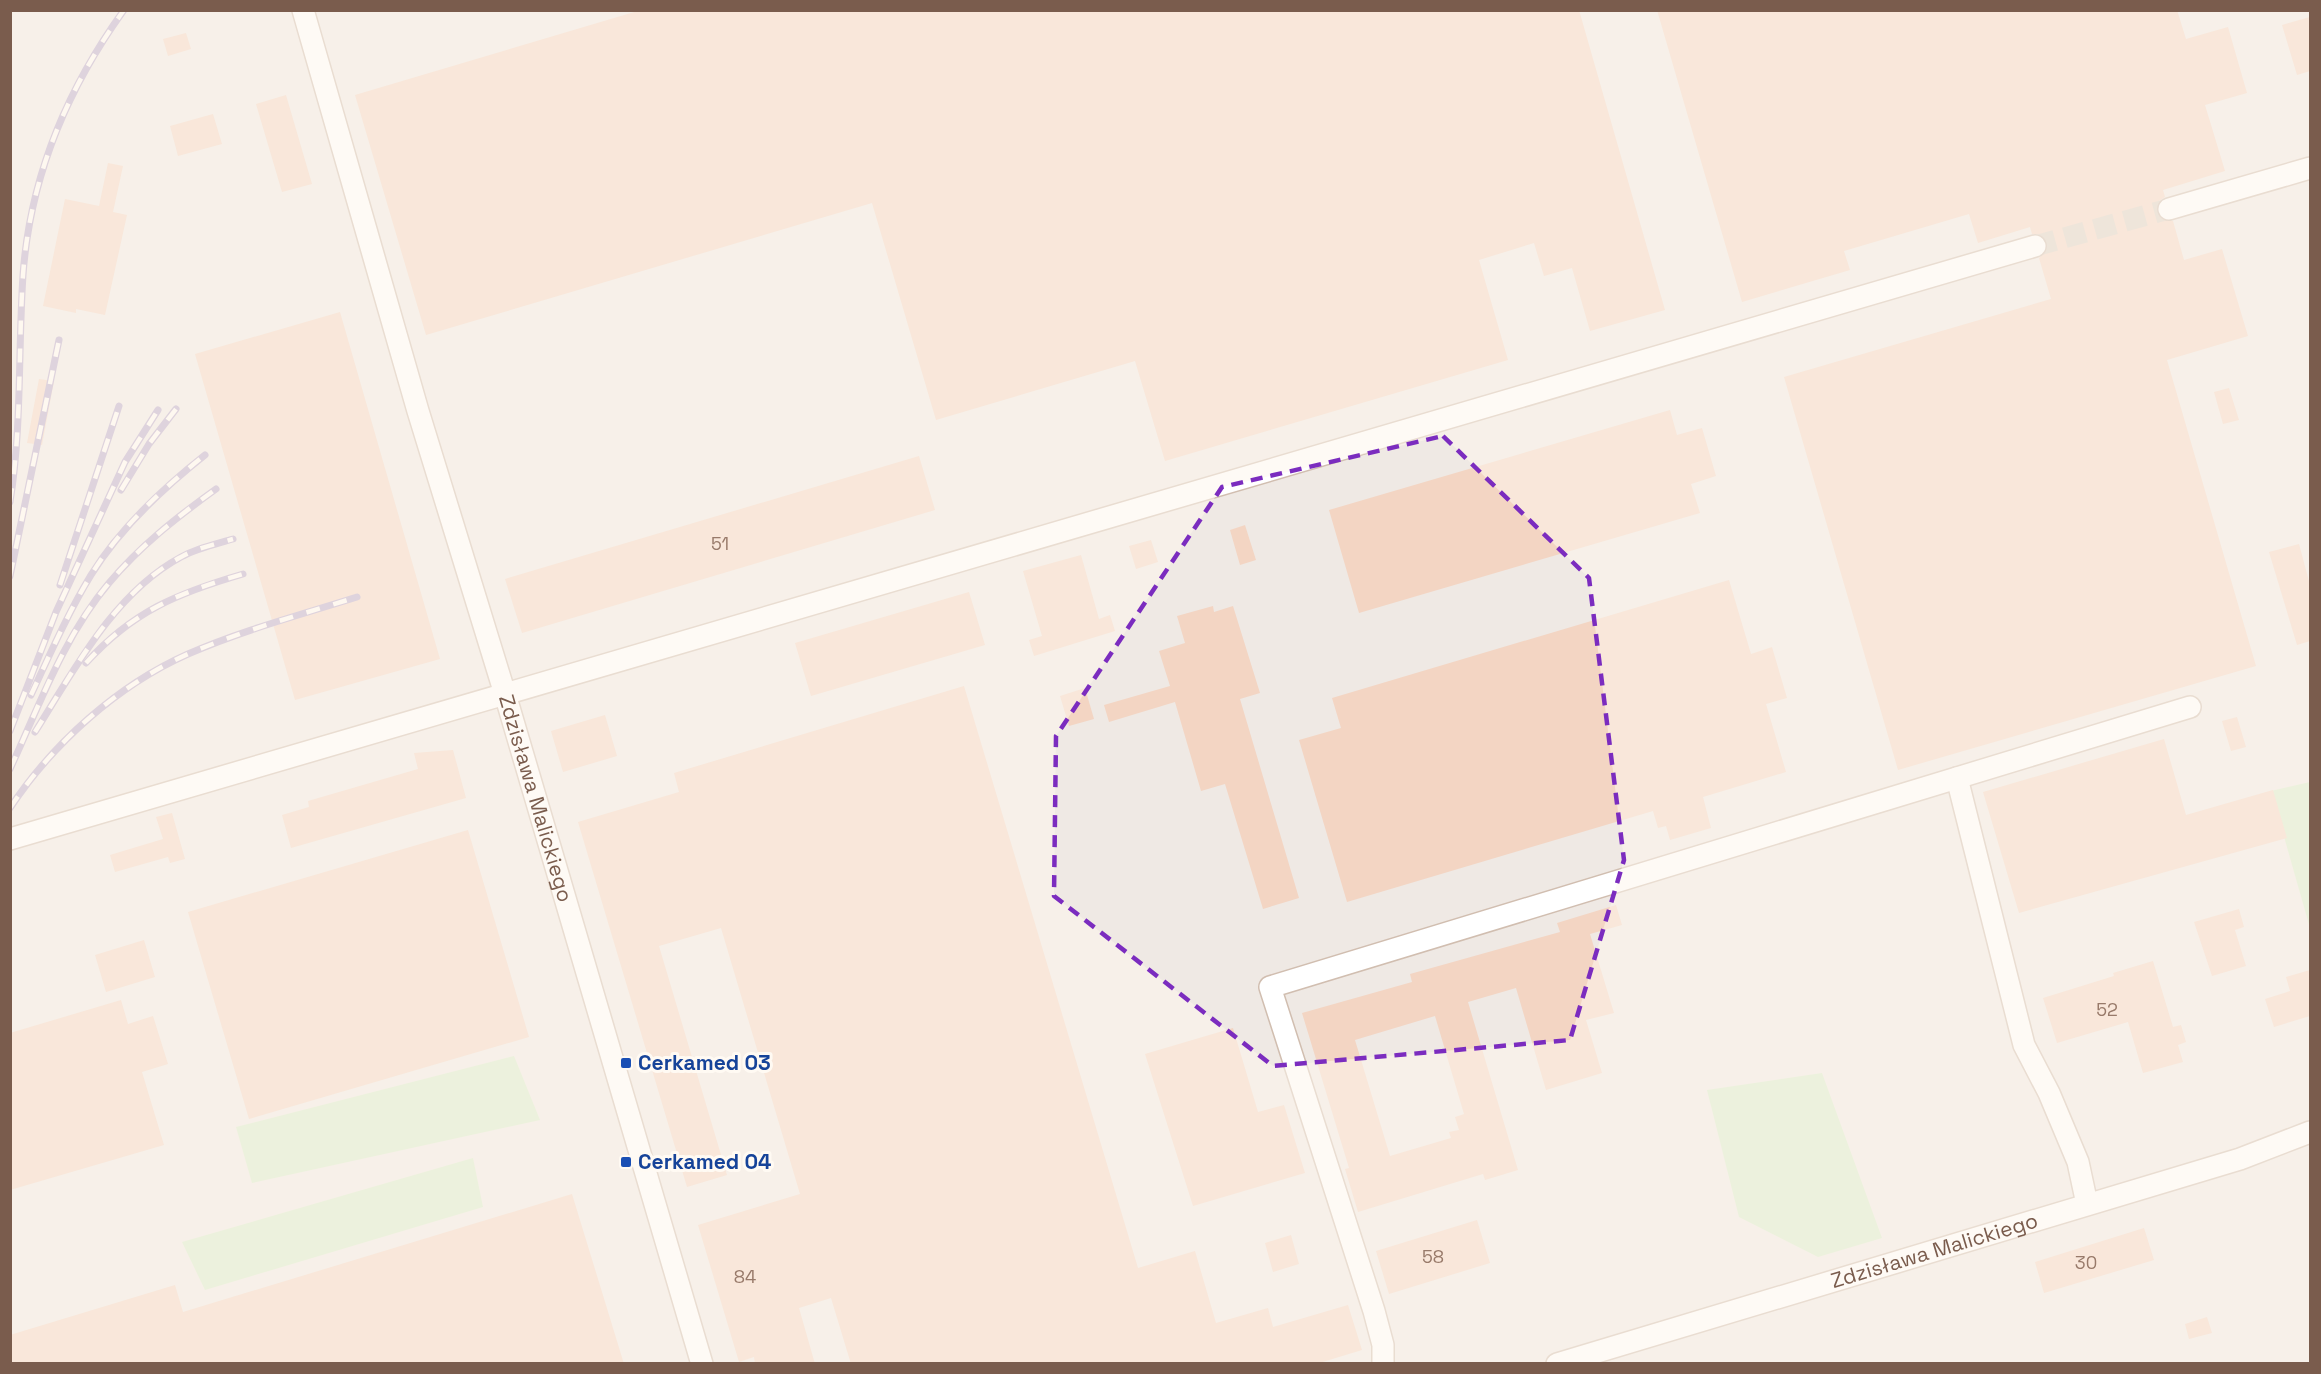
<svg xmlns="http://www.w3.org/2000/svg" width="2321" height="1374" font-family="'Space Grotesk',sans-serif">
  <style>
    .industrial { fill: #efe9e4 }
    .green { fill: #d8ecc9 }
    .building { fill: #f3d5c3; fill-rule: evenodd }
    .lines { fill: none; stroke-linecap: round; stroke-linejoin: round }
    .minor-tunnel { stroke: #dcd0c4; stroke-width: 21; stroke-dasharray: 21 10; stroke-linecap: butt }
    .minor-casing { stroke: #d1beb0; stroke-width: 24 }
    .minor { stroke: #fff; stroke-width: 21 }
    .rail-casing { stroke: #b9a8c9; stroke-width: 7 }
    .rail { stroke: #fffaf3; stroke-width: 4.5; stroke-dasharray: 14; stroke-linecap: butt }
    .marked { fill: none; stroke: #7b2cbf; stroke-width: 4.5; stroke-dasharray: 12 8; stroke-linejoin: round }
    .transit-dot { fill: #1a4fb4; stroke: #fffaf3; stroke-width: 2 }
    .labels { text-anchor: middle; stroke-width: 6; stroke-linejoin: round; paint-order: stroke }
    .number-label { font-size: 18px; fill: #987a6a }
    .street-label { font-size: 21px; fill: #7a5c4d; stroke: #fffaf3 }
    .transit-label { font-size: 21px; font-weight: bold; fill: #164399; stroke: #fffaf3; text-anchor: start }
  </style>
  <rect width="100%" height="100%" fill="#fdf6ec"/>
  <!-- industrial -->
  <polygon class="industrial" points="10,11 2310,11 2310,1363 11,1363"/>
  <!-- green -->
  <g class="green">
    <polygon points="2310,782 2310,928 2271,791"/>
    <polygon points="514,1056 540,1120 252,1183 236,1127"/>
    <polygon points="1822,1073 1882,1238 1818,1257 1739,1217 1707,1090"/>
    <polygon points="473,1158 483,1207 205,1290 182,1242"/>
  </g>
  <!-- building -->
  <g class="building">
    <polygon points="641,10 1579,10 1665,310 1590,331 1572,268 1544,276 1534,243 1479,260 1508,360 1165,461 1135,361 936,420 872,203 426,335 355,95"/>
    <polygon points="1657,10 2177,10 2186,39 2228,27 2247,93 2205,105 2225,171 2163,190 2165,197 2159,201 2157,212 2161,219 2173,221 2184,260 2222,249 2248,336 2167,360 2256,666 1898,770 1784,377 2051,299 2039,258 2047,250 2047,242 2039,234 2032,234 2030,227 1978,243 1969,214 1844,251 1850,270 1742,302"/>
    <polygon points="2310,17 2310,71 2297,75 2282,25"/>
    <polygon points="186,33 191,49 168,56 163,39"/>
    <polygon points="286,95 312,184 282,192 256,104"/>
    <polygon points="213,114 222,144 178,156 170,126"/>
    <polygon points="108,163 123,166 113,212 127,215 105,315 76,309 76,313 43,306 65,199 99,206"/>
    <polygon points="340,312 440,659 295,700 195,354"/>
    <polygon points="39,379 54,381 42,445 27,443"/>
    <polygon points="2229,388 2239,420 2223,424 2214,392"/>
    <polygon points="1670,410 1677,435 1702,428 1716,476 1691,484 1700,513 1359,613 1329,510"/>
    <polygon points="919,456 935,510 522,633 505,579"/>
    <polygon points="1245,525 1256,560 1240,565 1230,530"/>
    <polygon points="1151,540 1158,562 1136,569 1129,546"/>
    <polygon points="2299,544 2310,585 2310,641 2297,645 2269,552"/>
    <polygon points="1081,555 1099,619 1110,615 1115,631 1034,656 1029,640 1042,636 1023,571"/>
    <polygon points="1729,580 1751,654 1772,647 1787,698 1766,704 1786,772 1703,797 1711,828 1670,840 1666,826 1658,828 1653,811 1347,902 1299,740 1341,728 1332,698"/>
    <polygon points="969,592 985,645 811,696 795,643"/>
    <polygon points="1213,606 1214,612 1233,606 1260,693 1240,699 1299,898 1263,909 1225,784 1201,791 1175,702 1109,722 1104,705 1170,686 1159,651 1185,643 1177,616"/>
    <polygon points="964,686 1138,1268 1195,1251 1216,1323 1268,1308 1273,1327 1348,1305 1362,1350 1316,1364 851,1364 831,1298 799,1308 815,1364 755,1364 754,1357 739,1362 698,1225 800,1194 721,928 659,946 727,1175 687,1187 578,822 679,792 674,773"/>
    <polygon points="1085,688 1094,719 1069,726 1060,696"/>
    <polygon points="605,715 617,756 563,772 551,731"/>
    <polygon points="2237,717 2246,747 2231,751 2222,721"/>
    <polygon points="2164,739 2186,815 2273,790 2287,838 2019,913 1983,792"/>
    <polygon points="453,750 466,798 291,848 282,815 309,807 308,801 418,769 414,753"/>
    <polygon points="172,813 185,859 170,863 168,857 115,872 110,855 163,839 156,817"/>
    <polygon points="468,830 529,1037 249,1119 188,912"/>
    <path d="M1616 905 1622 925 1590 934 1614 1013 1586 1020 1602 1073 1546 1090 1516 988 1468 1002 1518 1170 1485 1180 1483 1174 1358 1212 1345 1169 1349 1168 1302 1013 1412 982 1410 974 1560 932 1557 923ZM1435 1016 1464 1114 1455 1117 1459 1130 1449 1132 1451 1138 1390 1156 1355 1040Z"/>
    <polygon points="2239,909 2244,927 2235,930 2246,966 2212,976 2194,922"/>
    <polygon points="144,940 155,977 106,992 95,955"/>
    <polygon points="2153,961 2173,1027 2181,1025 2186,1042 2178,1045 2183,1062 2143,1073 2128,1022 2057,1043 2043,998 2114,976 2113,973"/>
    <polygon points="2310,970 2310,1016 2274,1027 2265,999 2290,991 2286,977"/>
    <polygon points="121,1000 128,1024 153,1016 168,1064 142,1072 164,1145 10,1190 10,1033"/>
    <polygon points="1233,1028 1258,1112 1284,1105 1305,1173 1193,1206 1145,1054"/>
    <polygon points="572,1194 624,1364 10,1364 10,1335 175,1285 183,1312"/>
    <polygon points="1477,1220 1490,1263 1389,1294 1376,1251"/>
    <polygon points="2144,1228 2154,1260 2044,1293 2035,1262"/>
    <polygon points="1291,1235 1299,1264 1273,1272 1265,1243"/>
    <polygon points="2207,1317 2212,1333 2189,1339 2185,1324"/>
  </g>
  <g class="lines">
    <!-- minor-tunnel -->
    <polyline class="minor-tunnel" points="2035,246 2169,209"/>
    <defs>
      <g id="minor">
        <path id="s1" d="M303 10 418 411 505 694 702 1364"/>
        <polyline points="2169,209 2310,168"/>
        <polyline points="1957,778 2024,1045 2049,1093 2078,1162 2087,1204"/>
        <polyline points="10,839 2035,246"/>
        <polyline points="1383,1364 1383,1345 1374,1311 1270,987 2190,707"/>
        <path id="s2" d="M1557 1364 2240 1159 2310 1132"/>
      </g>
    </defs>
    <!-- minor casing -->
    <use href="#minor" class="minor-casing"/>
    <!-- minor -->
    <use href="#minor" class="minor"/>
    <defs>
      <g id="rail">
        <polyline points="121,490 149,444 176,409"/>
        <path d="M10 502C22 427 18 351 23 275 30 177 67 89 124 10"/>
        <polyline points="10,576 59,340"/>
        <polyline points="60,585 119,406"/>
        <path d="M86 663C133 611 178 593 243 574"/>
        <path d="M31 695C50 654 68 613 91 575 120 528 162 489 205 455"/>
        <polyline points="10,731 56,612 125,462 158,410"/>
        <path d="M35 732C74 670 114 593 181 557 197 548 216 544 233 539"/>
        <path d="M10 769C39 706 64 636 109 583 140 546 177 517 216 489"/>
        <path d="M10 808C53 743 118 685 188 654 243 630 300 615 357 597"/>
      </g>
    </defs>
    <!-- rail casing -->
    <use href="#rail" class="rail-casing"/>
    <!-- rail -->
    <use href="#rail" class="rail"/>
  </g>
  <!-- marked area -->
  <path d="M0 0H2321V1374H0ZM1443 436 1589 578 1624 860 1570 1040 1273 1066 1054 896 1056 736 1222 487Z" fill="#fdf6ec" fill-opacity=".55" fill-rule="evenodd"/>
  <path class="marked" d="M1443 436 1589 578 1624 860 1570 1040 1273 1066 1054 896 1056 736 1222 487Z"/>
  <!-- markers -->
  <g class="transit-dot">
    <rect x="620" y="1057" width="12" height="12" rx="3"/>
    <rect x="620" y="1156" width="12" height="12" rx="3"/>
  </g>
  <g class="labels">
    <!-- number labels -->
    <g class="number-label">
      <text x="720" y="550">51</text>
      <text x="2107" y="1016">52</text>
      <text x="1433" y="1263">58</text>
      <text x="2086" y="1269">30</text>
      <text x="745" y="1283">84</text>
    </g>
    <!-- street labels -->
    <g class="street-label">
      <text dy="7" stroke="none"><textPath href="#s1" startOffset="822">Zdzisława Malickiego</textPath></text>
      <text dy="7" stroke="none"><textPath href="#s2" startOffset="394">Zdzisława Malickiego</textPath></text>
    </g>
    <!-- transit labels -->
    <g class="transit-label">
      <text x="638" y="1070">Cerkamed 03</text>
      <text x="638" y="1169">Cerkamed 04</text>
    </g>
  </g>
  <!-- border -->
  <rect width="2321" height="1374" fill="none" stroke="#7a5c4d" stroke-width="24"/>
</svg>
